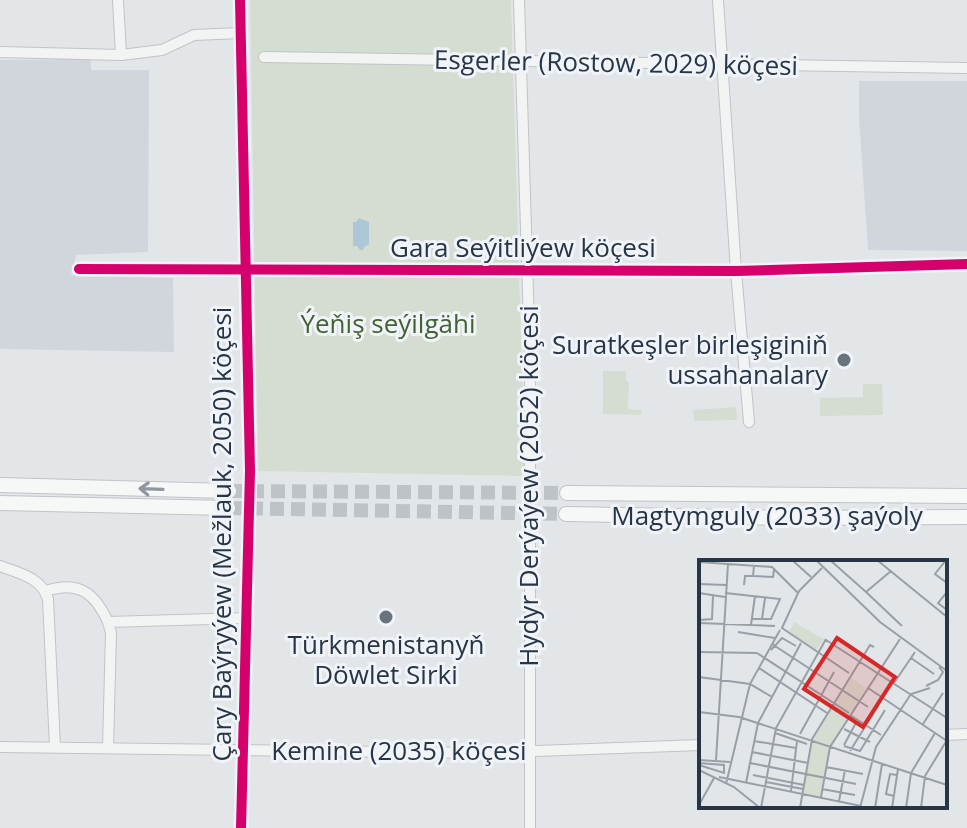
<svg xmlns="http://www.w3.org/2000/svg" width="967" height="828" font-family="'Open Sans',sans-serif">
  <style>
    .built { fill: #d0d6dc }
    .green { fill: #d5ddd2 }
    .water { fill: #aec7d6 }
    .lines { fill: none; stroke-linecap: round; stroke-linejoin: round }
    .secondary-tunnel { stroke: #bdc3c7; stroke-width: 14; stroke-dasharray: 14 7; stroke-linecap: butt }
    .minor-casing { stroke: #c1c4c6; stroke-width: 12 }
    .secondary-casing { stroke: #c1c4c6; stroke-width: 16 }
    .minor { stroke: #f2f4f4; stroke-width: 10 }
    .secondary { stroke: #f6f7f7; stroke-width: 14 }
    .cycleway-casing { stroke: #f0f4f8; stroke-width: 15 }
    .cycleway { stroke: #d6006c; stroke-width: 10 }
    .oneway { stroke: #8e969e }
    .poi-dot { fill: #69737d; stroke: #f0f4f8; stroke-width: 3 }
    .labels { text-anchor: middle; stroke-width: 6; stroke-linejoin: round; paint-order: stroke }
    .street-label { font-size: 26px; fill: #273544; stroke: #f0f4f8 }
    .park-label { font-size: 26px; fill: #426232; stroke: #f0f4f8 }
    .poi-label { font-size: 26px; fill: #273544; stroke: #f0f4f8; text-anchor: end }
    .inset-road { fill: none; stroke: #989fa6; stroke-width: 2 }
    .view { fill: #d62828; fill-opacity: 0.15; stroke: #d62828; stroke-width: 4 }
    .inset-edge { fill: none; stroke: #273544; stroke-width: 4 }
  </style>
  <rect width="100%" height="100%" fill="#e3e6e8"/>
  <!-- built -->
  <g class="built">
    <polygon points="91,59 91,70 149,70 148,252 76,255 71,275 173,278 174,352 0,349 0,60"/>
    <polygon points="859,81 967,81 967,251 868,250 859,118"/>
  </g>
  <!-- green -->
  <g class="green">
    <polygon points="250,0 511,0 525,476 258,471"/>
    <polygon points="603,371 626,371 626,381 629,382 628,409 642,410 641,415 603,414"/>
    <polygon points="863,384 882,384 883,415 820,416 820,398 863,397"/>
    <polygon points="736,407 737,420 694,421 693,410"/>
  </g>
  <!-- water -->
  <polygon class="water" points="359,218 369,222 369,245 365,246 363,250 360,250 357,246 353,246 353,222 356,222"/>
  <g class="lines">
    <!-- secondary-tunnel -->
    <g class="secondary-tunnel">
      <polyline points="229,491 567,493"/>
      <polyline points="228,508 566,514"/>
    </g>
    <defs>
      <g id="minor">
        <polyline points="118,0 121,55"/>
        <polyline points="240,0 250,471 241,828"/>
        <polyline points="519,0 530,359 530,828"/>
        <polyline points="718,0 736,271 749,422"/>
        <polyline points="0,52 121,55 162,50 194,35 240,33"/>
        <polyline points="264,57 967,68"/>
        <polyline points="79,269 736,271 967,264"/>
        <path d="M0 566C19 573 42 578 48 599L55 747"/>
        <path d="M46 591C78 580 95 593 108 622"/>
        <polyline points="945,735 967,734"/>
        <polyline points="0,747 484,753 701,745"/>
        <polyline points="108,748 111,633 108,622 246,618"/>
      </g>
      <g id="secondary">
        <polyline points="0,485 229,491"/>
        <polyline points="567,493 967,496"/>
        <polyline points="0,503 228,508"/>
        <polyline points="566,514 785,518 967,517"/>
      </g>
    </defs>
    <!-- minor casing -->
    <use href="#minor" class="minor-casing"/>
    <!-- secondary casing -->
    <use href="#secondary" class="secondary-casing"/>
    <!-- minor -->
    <use href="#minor" class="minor"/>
    <!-- secondary -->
    <use href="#secondary" class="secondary"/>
    <defs>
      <g id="cycleway">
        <polyline points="240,0 250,471 241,828"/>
        <polyline points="79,269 736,271 967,264"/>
      </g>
    </defs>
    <!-- cycleway casing -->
    <use href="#cycleway" class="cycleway-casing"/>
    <!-- cycleway -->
    <use href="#cycleway" class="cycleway"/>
  </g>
  <!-- one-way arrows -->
  <defs><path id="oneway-shaft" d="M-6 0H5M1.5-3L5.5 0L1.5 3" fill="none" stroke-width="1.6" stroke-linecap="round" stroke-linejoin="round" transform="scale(2)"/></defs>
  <use class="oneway" href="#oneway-shaft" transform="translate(151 489) rotate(-178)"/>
  <!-- markers -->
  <g class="poi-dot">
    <circle cx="844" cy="360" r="8"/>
    <circle cx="386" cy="617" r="8"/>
  </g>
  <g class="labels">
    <!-- street labels -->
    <g class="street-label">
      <text transform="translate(616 63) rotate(1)" y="9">Esgerler (Rostow, 2029) köçesi</text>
      <text x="523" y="257">Gara Seýitliýew köçesi</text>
      <text transform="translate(529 486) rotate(-90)" y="9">Hydyr Derýaýew (2052) köçesi</text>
      <text x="767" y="525">Magtymguly (2033) şaýoly</text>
      <text transform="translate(222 534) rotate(-90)" y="9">Çary Baýryýew (Mežlauk, 2050) köçesi</text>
      <text x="399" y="760">Kemine (2035) köçesi</text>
    </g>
    <!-- park labels -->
    <g class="park-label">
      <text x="388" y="333">Ýeňiş seýilgähi</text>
    </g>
    <!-- poi labels -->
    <g class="poi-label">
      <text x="828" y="354">Suratkeşler birleşiginiň<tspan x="828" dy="30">ussahanalary</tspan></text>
      <text x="386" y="654" text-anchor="middle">Türkmenistanyň<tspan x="386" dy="30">Döwlet Sirki</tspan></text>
    </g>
  </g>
  <!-- overview -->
  <g transform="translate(699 560)">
    <rect width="248" height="248" fill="#e3e6e8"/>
    <path d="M95 62 125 79 117 90 90 72ZM151 117 167 128 130 188 121 237 104 233 113 180Z" fill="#d5ddd2"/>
    <path class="inset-road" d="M93 0 112 17M117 0 181 62 248 111M131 0 167 32 192 11M178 0 248 57M247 0 236 14 248 23M0 2 73 7 99 33M123 8 100 31 83 68 150 113M54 16 74 17 75 10M0 24 27 25M45 25 46 16H54L55 6M167 32 203 66M248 32 239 43 248 50M0 33 26 37M26 33 81 39 72 59H63M53 59H63L66 38M0 60 13 59 14 36M0 63 76 66M52 65 56 36M39 72 76 78M127 80 248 158M73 84 169 147M72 90 83 78 97 86M0 92 58 93M58 93 150 153M212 98 235 114M60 108 128 153M0 117 51 124 73 137M195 123 216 92M227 126 239 120 244 112 240 107M169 128 248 181M0 152 40 157 248 225M151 155 182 175M224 164 244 133M145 169 171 182M76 173 108 184M101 174 135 112M55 181 97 188M145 185 159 159M145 186 161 191 186 150M151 191 179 146M53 192 109 203M0 200 31 202M17 200 29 4M0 203 25 205V213L0 205M51 203 157 224M127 207 164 214M0 210 35 227 61 248M54 215 105 225M20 217 172 248M67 222 104 229M47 223 59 163 102 83M27 224 51 124 81 70M123 229 156 235M92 231 98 181M195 236 187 234 191 214 198 215M122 237 131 187 201 79M140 241 146 210M0 245 15 218M62 248 77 168 127 79M101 248 113 179 171 85 175 87M161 248 177 187 212 134 231 128M176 248 183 204M193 248 199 209M207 248 212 213 236 173M222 248 226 216 248 180"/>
    <path class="view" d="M138 78 196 117 164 167 105 129Z"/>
    <rect width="248" height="248" class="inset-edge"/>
  </g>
</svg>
